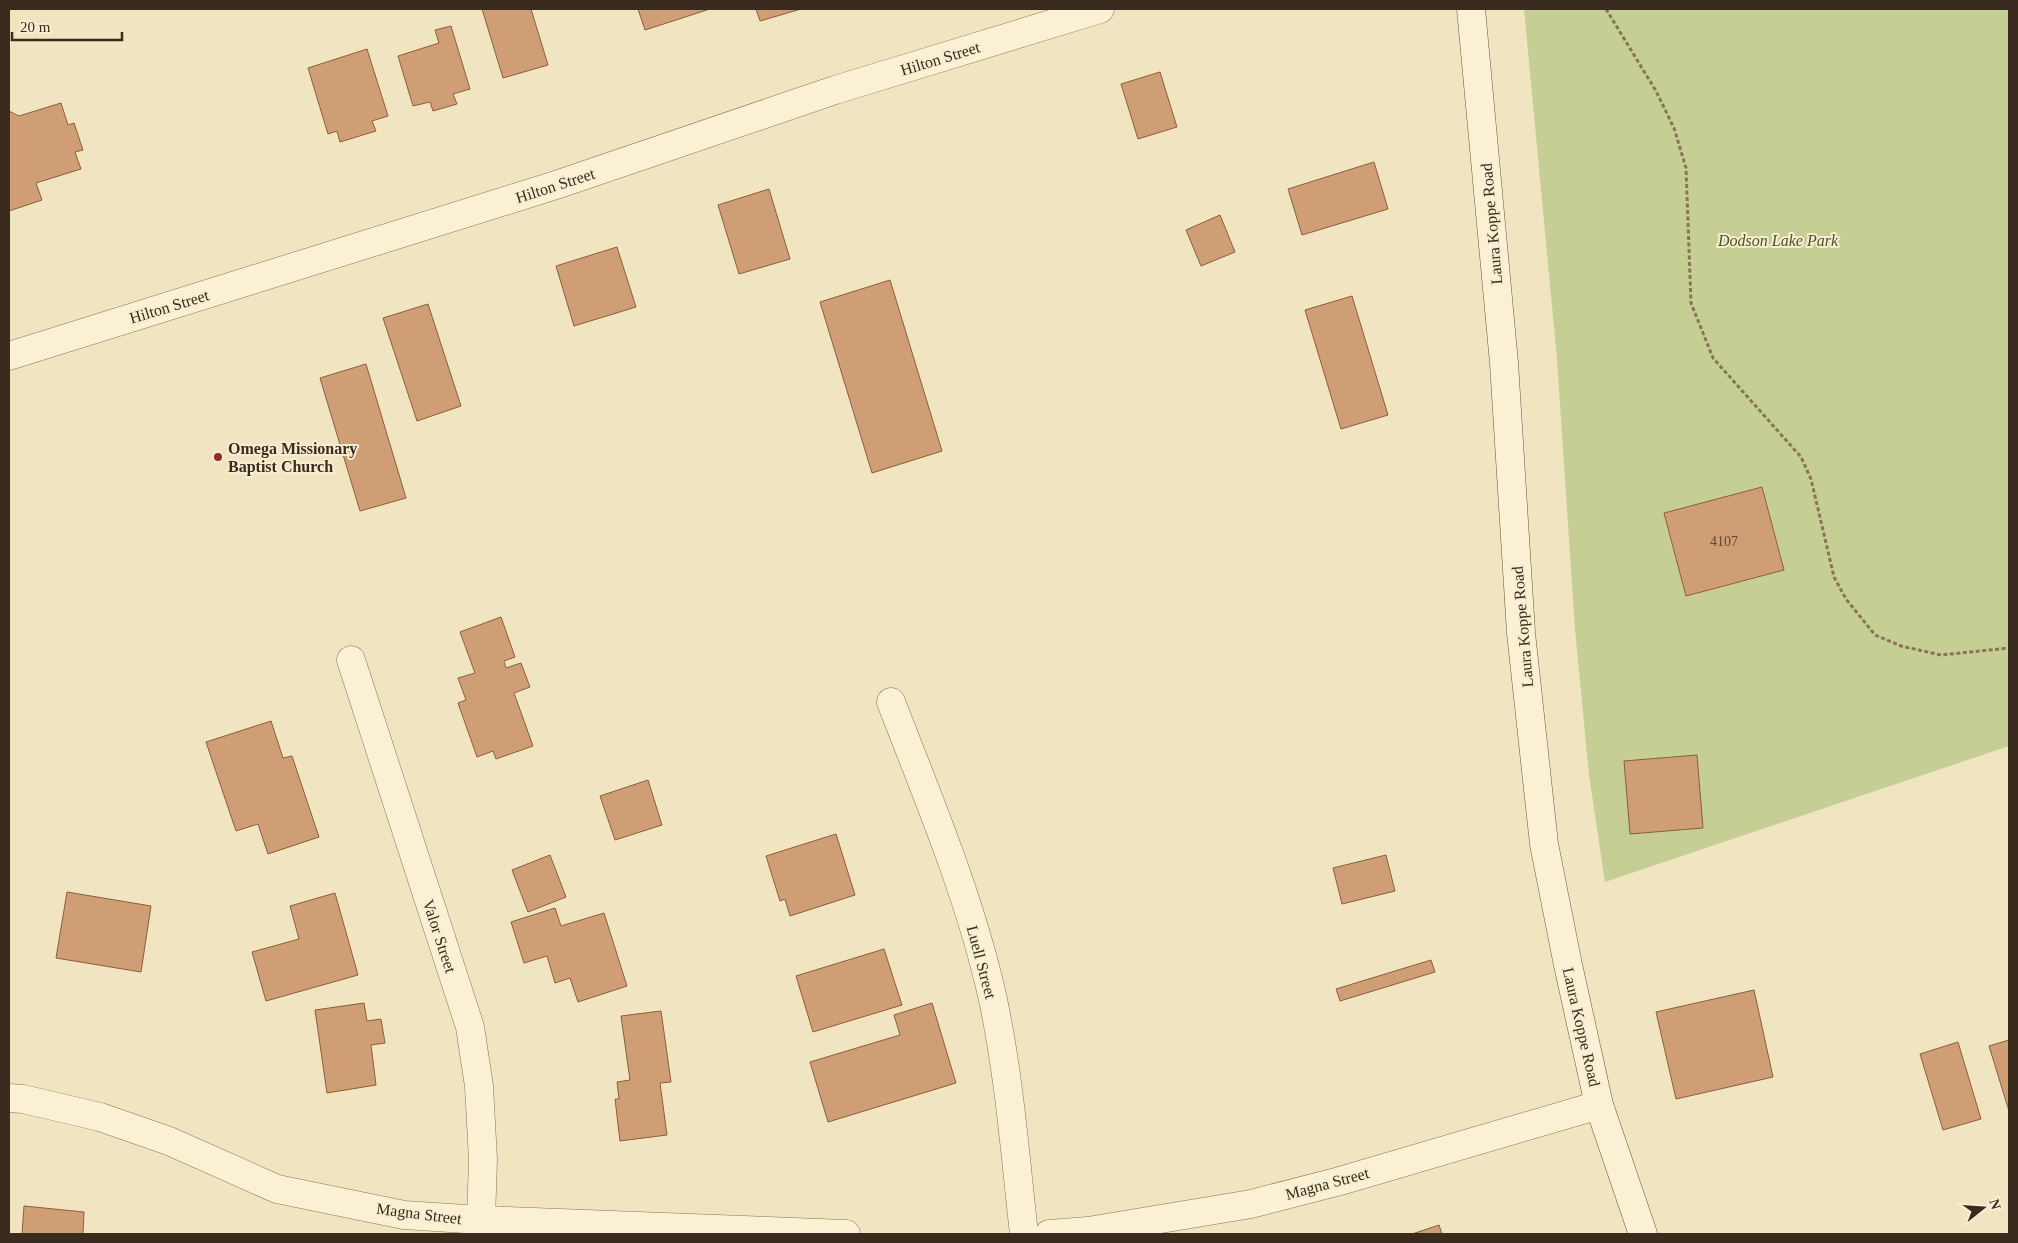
<svg xmlns="http://www.w3.org/2000/svg" width="2018" height="1243" font-family="Georgia,serif">
  <style>
    .green { fill: #c5cf94 }
    .building { fill: #d09e75; stroke: #8b5e3c }
    .lines { fill: none; stroke-linecap: round; stroke-linejoin: round }
    .street-casing { stroke: #8a7457; stroke-width: 29 }
    .secondary-casing { stroke: #6c553b; stroke-width: 29 }
    .path { stroke: #8a7457; stroke-width: 3; stroke-dasharray: 4 2.5; stroke-linecap: butt }
    .street { stroke: #faf0d4; stroke-width: 28 }
    .secondary { stroke: #faf0d4; stroke-width: 28 }
    .poi-dot { fill: #9c2824; stroke: #f7edd1; stroke-width: 2 }
    .labels { text-anchor: middle; stroke-width: 4; stroke-linejoin: round; paint-order: stroke }
    .number-label { font-size: 14px; fill: #5f4833 }
    .street-label { font-size: 16px; fill: #392b1d; stroke: #f7edd1 }
    .park-label { font-size: 16px; font-style: italic; fill: #475722; stroke: #f7edd1 }
    .poi-label { font-size: 16px; font-weight: bold; fill: #392b1d; stroke: #f7edd1; text-anchor: start }
  </style>
  <rect width="100%" height="100%" fill="#f0e4c1"/>
  <!-- green -->
  <polygon class="green" points="1524,9 2009,9 2009,746 1605,882 1589,775 1575,629 1557,359"/>
  <!-- building -->
  <g class="building">
    <polygon points="482,9 531,9 548,65 503,78"/>
    <polygon points="638,9 710,9 645,30"/>
    <polygon points="756,9 801,9 760,21"/>
    <polygon points="451,26 470,89 453,94 457,104 433,111 430,102 413,106 398,56 439,43 435,30"/>
    <polygon points="367,49 388,116 372,121 376,131 340,142 337,131 328,134 308,68"/>
    <polygon points="1160,72 1177,127 1138,139 1121,84"/>
    <polygon points="61,103 68,125 74,123 83,150 75,152 81,169 36,183 42,200 9,211 9,111 19,116"/>
    <polygon points="1374,162 1388,209 1302,235 1288,189"/>
    <polygon points="769,189 790,259 739,274 718,205"/>
    <polygon points="1220,215 1235,252 1201,266 1186,230"/>
    <polygon points="617,247 636,307 574,326 556,266"/>
    <polygon points="890,280 942,451 872,473 820,302"/>
    <polygon points="1352,296 1388,415 1341,429 1305,310"/>
    <polygon points="428,304 461,406 417,421 383,318"/>
    <polygon points="366,364 406,498 360,511 320,378"/>
    <polygon points="1762,487 1784,570 1686,596 1664,513"/>
    <polygon points="501,617 515,657 504,661 506,668 521,663 530,687 514,693 533,746 496,759 493,751 477,757 458,703 466,700 458,678 475,673 460,632"/>
    <polygon points="271,721 283,758 292,756 319,837 268,854 258,824 236,831 206,742"/>
    <polygon points="1697,755 1703,828 1630,834 1624,761"/>
    <polygon points="648,780 662,825 615,840 600,796"/>
    <polygon points="836,834 855,895 790,916 785,899 780,901 766,856"/>
    <polygon points="550,855 566,897 528,912 512,870"/>
    <polygon points="1386,855 1395,891 1342,904 1333,868"/>
    <polygon points="67,892 151,906 141,972 56,958"/>
    <polygon points="335,893 358,975 266,1001 252,952 299,939 290,906"/>
    <polygon points="555,908 561,926 604,913 627,986 578,1002 570,978 555,983 547,956 524,963 511,922"/>
    <polygon points="884,949 902,1005 813,1032 796,976"/>
    <polygon points="1431,960 1435,972 1340,1001 1336,989"/>
    <polygon points="1754,990 1773,1077 1676,1099 1656,1012"/>
    <polygon points="364,1003 367,1021 381,1019 385,1043 371,1045 376,1085 327,1093 315,1010"/>
    <polygon points="932,1003 956,1083 828,1122 810,1062 900,1035 894,1015"/>
    <polygon points="661,1011 671,1082 660,1083 667,1135 620,1141 615,1099 619,1099 617,1082 630,1080 621,1016"/>
    <polygon points="2009,1040 2009,1111 1989,1046"/>
    <polygon points="1958,1042 1981,1119 1943,1130 1920,1054"/>
    <polygon points="24,1206 84,1212 83,1234 22,1234"/>
    <polygon points="1439,1225 1442,1234 1412,1234"/>
  </g>
  <g class="lines">
    <defs>
      <g id="street">
        <polyline points="9,356 556,185 835,90 1100,9"/>
        <polyline points="351,660 470,1027 479,1086 483,1159 481,1220"/>
        <path d="M891 702C928 798 969 894 992 995 1009 1073 1015 1154 1024 1234"/>
        <polyline points="9,1098 23,1099 100,1117 169,1141 277,1189 404,1215 481,1220 846,1234"/>
        <polyline points="1049,1234 1088,1231 1251,1204 1340,1181 1599,1105"/>
      </g>
      <polyline id="secondary" points="1471,9 1504,363 1521,633 1544,844 1568,965 1599,1105 1643,1234"/>
    </defs>
    <!-- street casing -->
    <use href="#street" class="street-casing"/>
    <!-- secondary casing -->
    <use href="#secondary" class="secondary-casing"/>
    <!-- path -->
    <polyline class="path" points="1606,9 1656,91 1674,128 1686,168 1691,303 1713,358 1801,457 1811,479 1834,577 1846,599 1875,635 1901,646 1941,655 2009,648"/>
    <!-- street -->
    <use href="#street" class="street"/>
    <!-- secondary -->
    <use href="#secondary" class="secondary"/>
  </g>
  <!-- markers -->
  <circle class="poi-dot" cx="218" cy="457" r="5"/>
  <g class="labels">
    <!-- number labels -->
    <g class="number-label">
      <text x="1724" y="546">4107</text>
    </g>
    <!-- street labels -->
    <g class="street-label">
      <text transform="translate(940 58) rotate(-17)" y="6">Hilton Street</text>
      <text transform="translate(555 185) rotate(-18)" y="6">Hilton Street</text>
      <text transform="translate(1491 224) rotate(-95)" y="6">Laura Koppe Road</text>
      <text transform="translate(169 306) rotate(-17)" y="6">Hilton Street</text>
      <text transform="translate(1522 627) rotate(-95)" y="6">Laura Koppe Road</text>
      <text transform="translate(440 936) rotate(72)" y="6">Valor Street</text>
      <text transform="translate(982 962) rotate(75)" y="6">Luell Street</text>
      <text transform="translate(1582 1027) rotate(77)" y="6">Laura Koppe Road</text>
      <text transform="translate(1327 1183) rotate(-15)" y="6">Magna Street</text>
      <text transform="translate(419 1213) rotate(7)" y="6">Magna Street</text>
    </g>
    <!-- park labels -->
    <g class="park-label">
      <text x="1778" y="246">Dodson Lake Park</text>
    </g>
    <!-- poi labels -->
    <g class="poi-label">
      <text x="228" y="454">Omega Missionary<tspan x="228" dy="18">Baptist Church</tspan></text>
    </g>
  </g>
  <!-- border -->
  <rect width="2018" height="1243" fill="none" stroke="#392b1d" stroke-width="20"/>
  <!-- north arrow -->
  <g transform="translate(1983 1208) rotate(73)" stroke="#f7edd1" stroke-width="4" paint-order="stroke">
  <path d="M0-4L9 19L0 12L-9 19Z" fill="#392b1d"/>
  <text y="-8" font-size="14" font-weight="bold" text-anchor="middle" fill="#392b1d">N</text>
  </g>
  <!-- scale -->
  <path d="M12 32v8h110v-8" fill="none" stroke="#392b1d" stroke-width="2.5"/>
  <text x="20" y="32" font-size="15" fill="#392b1d" stroke="#f7edd1" stroke-width="4" paint-order="stroke">20 m</text>
</svg>
